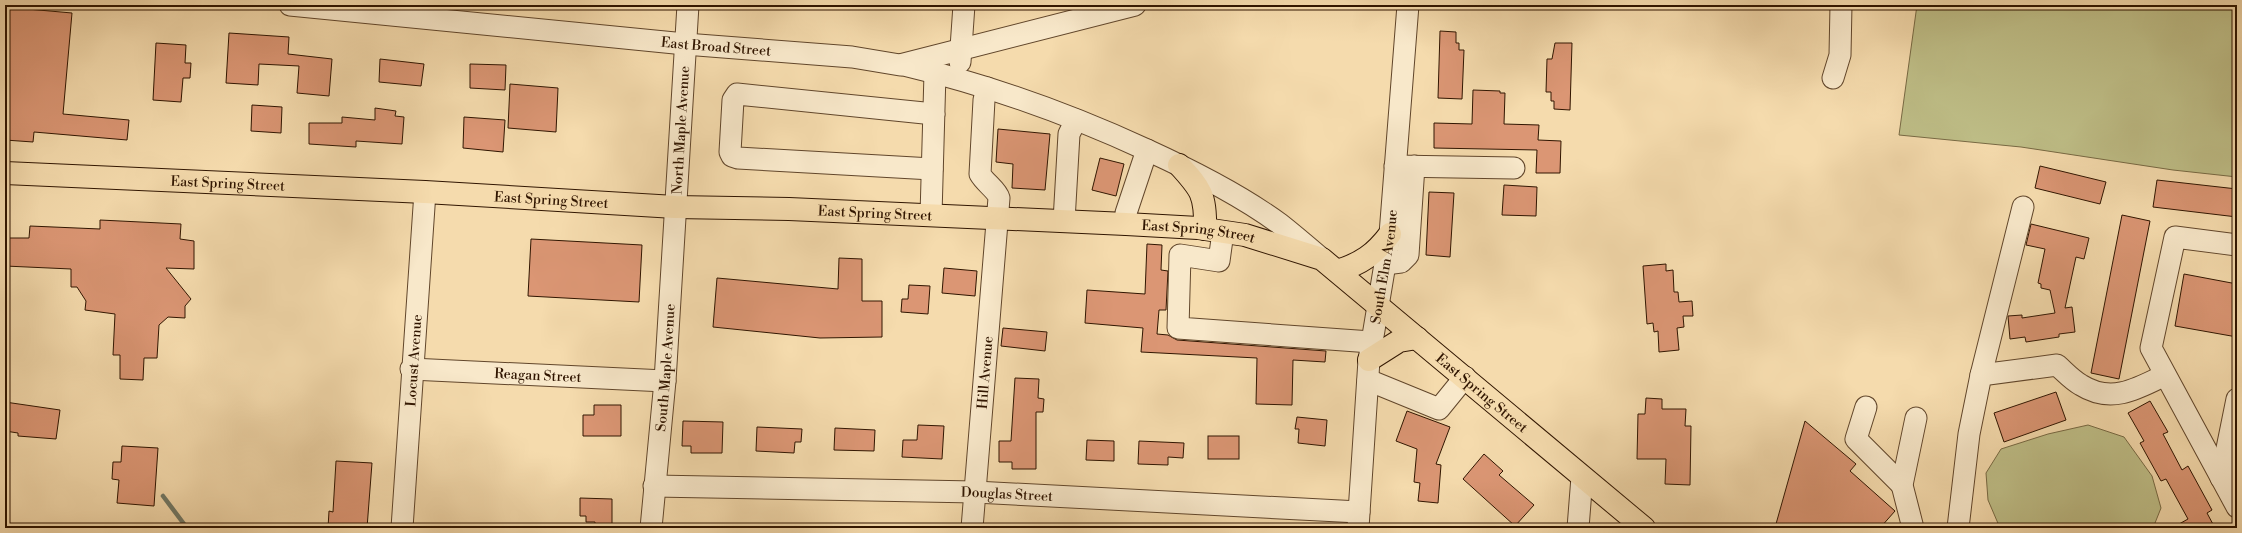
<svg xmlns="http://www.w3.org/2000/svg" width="2242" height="533" font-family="'Libre Bodoni',serif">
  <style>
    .green { fill: #bfbf88; stroke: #786a44 }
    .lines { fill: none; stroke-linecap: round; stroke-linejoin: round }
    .stream { stroke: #717967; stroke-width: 4.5 }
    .building { fill: #db9674; stroke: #301500 }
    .minor-casing { stroke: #61462b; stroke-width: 23 }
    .major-casing { stroke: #301500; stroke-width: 24 }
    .minor { stroke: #f8e8ca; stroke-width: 21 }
    .major { stroke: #f5dbad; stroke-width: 22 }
    .labels { text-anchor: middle; stroke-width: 3; stroke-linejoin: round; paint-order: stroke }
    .street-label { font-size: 14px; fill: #301500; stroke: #f8e8ca }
  </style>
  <rect width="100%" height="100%" fill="#f5dbad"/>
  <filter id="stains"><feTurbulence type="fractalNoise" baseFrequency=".005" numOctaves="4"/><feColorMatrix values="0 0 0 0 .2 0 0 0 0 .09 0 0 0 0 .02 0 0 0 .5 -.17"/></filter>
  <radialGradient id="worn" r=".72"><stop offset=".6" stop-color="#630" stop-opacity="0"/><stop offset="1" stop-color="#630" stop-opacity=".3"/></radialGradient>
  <!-- green -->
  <g class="green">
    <polygon points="1917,5 2237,5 2237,177 2173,170 2021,147 1899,135"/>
    <polygon points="2088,425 2124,437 2152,476 2161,508 2153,528 2000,528 1988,500 1986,473 2001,449 2048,434"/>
  </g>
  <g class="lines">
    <!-- stream -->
    <polyline class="stream" points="163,496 187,528"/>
  </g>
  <!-- building -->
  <g class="building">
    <polygon points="5,7 72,13 63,114 129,120 127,140 34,132 33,142 5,140"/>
    <polygon points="1440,31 1456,32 1456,43 1459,43 1459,50 1464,50 1462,99 1438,98"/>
    <polygon points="229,33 289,37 288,54 332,59 329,96 297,93 299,66 259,64 258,85 226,83"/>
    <polygon points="156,43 186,45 185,63 191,63 190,78 183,78 181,102 153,100"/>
    <polygon points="1555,43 1572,43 1570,110 1554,109 1554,101 1551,101 1551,92 1546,92 1547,59 1552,59"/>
    <polygon points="380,59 424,64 421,86 379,82"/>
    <polygon points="470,64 506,65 505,90 470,88"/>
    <polygon points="510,84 558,88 556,132 508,128"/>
    <polygon points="1473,90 1500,91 1500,93 1505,93 1504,124 1539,125 1538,140 1561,141 1560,173 1536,173 1537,150 1434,148 1434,123 1472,124"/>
    <polygon points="252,105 282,107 281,133 251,131"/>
    <polygon points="375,108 396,111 395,116 404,117 402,144 356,141 356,147 309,144 309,123 342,123 342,117 375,120"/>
    <polygon points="464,117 505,120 503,152 463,148"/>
    <polygon points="998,129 1050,134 1045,190 1012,188 1013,164 996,162"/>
    <polygon points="1100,158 1124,164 1116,196 1092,190"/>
    <polygon points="2040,166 2106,182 2100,204 2035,188"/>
    <polygon points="2157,180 2237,189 2237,217 2153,207"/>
    <polygon points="1504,185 1537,187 1536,216 1502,215"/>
    <polygon points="1429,192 1454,193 1450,257 1426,255"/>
    <polygon points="2122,215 2150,221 2119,379 2091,373"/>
    <polygon points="100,220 181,224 180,239 194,241 194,269 166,268 191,299 185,306 185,318 168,317 159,325 157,358 144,358 143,380 120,379 120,355 113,355 115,314 85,310 86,301 77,287 71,287 71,269 5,266 5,238 29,238 30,226 100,229"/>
    <polygon points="2031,224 2089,238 2084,259 2076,257 2065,308 2072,307 2075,332 2059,334 2059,337 2026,342 2025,337 2010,339 2008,316 2022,315 2022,318 2055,313 2050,290 2041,288 2041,284 2038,283 2045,249 2026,245"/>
    <polygon points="531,239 642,245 639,302 528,296"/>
    <polygon points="1147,244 1162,245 1161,270 1168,271 1166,310 1159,310 1157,334 1168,335 1177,340 1326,351 1325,362 1293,360 1292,405 1256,404 1257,358 1141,352 1143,328 1085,323 1087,290 1145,294"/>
    <polygon points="839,258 862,259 862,301 882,301 882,337 820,338 713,327 717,278 838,289"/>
    <polygon points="1666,264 1666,271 1673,270 1674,292 1678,292 1679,302 1692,301 1693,316 1683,316 1684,327 1677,328 1679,350 1659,352 1658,331 1654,332 1653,323 1647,324 1643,266"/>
    <polygon points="944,268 977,271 975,296 942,293"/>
    <polygon points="2184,274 2237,284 2237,337 2175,326"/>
    <polygon points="909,285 930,286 928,314 901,312 902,299 908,299"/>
    <polygon points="1003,328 1047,332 1045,351 1001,346"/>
    <polygon points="1015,378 1039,379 1038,398 1044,399 1043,412 1036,412 1036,469 1012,469 1012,462 999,462 999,441 1011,441"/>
    <polygon points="2056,392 2066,420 2004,442 1994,413"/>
    <polygon points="1646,398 1662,399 1662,409 1686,409 1685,426 1691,426 1690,485 1665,484 1666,459 1637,459 1638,414 1645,414"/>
    <polygon points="2150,401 2168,432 2163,434 2182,470 2188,466 2212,510 2207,513 2215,528 2172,528 2188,519 2166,479 2161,481 2140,443 2144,441 2128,413"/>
    <polygon points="5,402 60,410 56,439 18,436 18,433 5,431"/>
    <polygon points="594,405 621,405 621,436 583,436 583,415 594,415"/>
    <polygon points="1407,411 1450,427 1436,464 1441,465 1438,503 1418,501 1420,483 1414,482 1417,449 1396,441"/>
    <polygon points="1297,417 1327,420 1325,446 1298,443 1299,429 1295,429"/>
    <polygon points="683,421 723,422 722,453 691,453 691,446 682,446"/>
    <polygon points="1805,421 1856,464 1850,471 1895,511 1880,528 1781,528 1776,524"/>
    <polygon points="918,425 944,426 942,459 902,457 903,440 917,440"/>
    <polygon points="757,427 802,429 801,442 795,442 794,453 756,451"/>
    <polygon points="835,428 875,430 874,451 834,450"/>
    <rect x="1208" y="436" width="31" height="23"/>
    <polygon points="1087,440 1114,441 1114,461 1086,460"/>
    <polygon points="1139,441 1184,443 1183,458 1168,457 1168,465 1138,464"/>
    <polygon points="122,446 158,448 154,506 117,503 119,480 112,479 113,462 121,462"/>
    <polygon points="1484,454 1503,471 1499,475 1534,505 1515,526 1463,479"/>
    <polygon points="336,461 372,463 367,528 328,528 329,511 333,512"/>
    <polygon points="580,498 612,499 612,528 595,528 595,522 586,522 586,516 580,516"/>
  </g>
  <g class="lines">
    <defs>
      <g id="minor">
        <path id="s1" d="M290 5 685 44 852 57 900 65 1135 5"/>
        <polyline points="960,62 964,5"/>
        <path d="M904 65C988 85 1069 114 1147 150 1193 171 1239 194 1280 224 1294 235 1308 247 1322 259"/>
        <polyline points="1833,78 1840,55 1841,5"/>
        <polyline points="1395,166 1514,168"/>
        <polyline points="932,169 738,158 732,156 730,152 733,100 737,94 934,114"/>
        <polyline points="931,215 935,73"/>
        <polyline points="1064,221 1069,134 1076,120"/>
        <polyline points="1126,224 1126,213 1147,150"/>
        <polyline points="1223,232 1219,261 1180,255 1178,328 1371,342"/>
        <polyline points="2237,245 2175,237 2151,348 2237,507"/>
        <polyline points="1385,264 1401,262 1408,255 1414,166"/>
        <path id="s2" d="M411 369 665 381"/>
        <polyline points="1981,375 2023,207"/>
        <polyline points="1368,380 1439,409 1465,377"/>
        <polyline points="1866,407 1856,439 1902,485"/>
        <polyline points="2221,478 2237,399"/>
        <path id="s3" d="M654 486 975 492 1359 512"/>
        <path id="s4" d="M402 528 425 192"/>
        <path id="s5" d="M651 528 665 381 688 5"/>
        <path id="s6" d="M972 528 999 198C997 190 985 183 980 174L984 100 987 88"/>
        <path id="s7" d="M1358 528 1369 360 1390 234 1408 5"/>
        <polyline points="1578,528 1582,477"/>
        <polyline points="1913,528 1902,485 1916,418"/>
        <path d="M1958 528 1969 434 1981 375 2057 365C2065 372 2072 380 2081 385 2111 404 2137 389 2165 375"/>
      </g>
      <g id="major">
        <path d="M1179 165C1201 189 1206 195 1205 229"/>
        <path id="s8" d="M5 173 425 192 675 207 789 209 1126 224 1198 228 1245 235 1322 259 1644 528"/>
        <path d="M1337 271C1361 264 1375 254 1390 234"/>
        <polyline points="1369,360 1399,341 1417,338"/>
      </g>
    </defs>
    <!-- minor casing -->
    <use href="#minor" class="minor-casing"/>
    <!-- major casing -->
    <use href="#major" class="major-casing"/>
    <!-- minor -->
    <use href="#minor" class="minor"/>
    <!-- major -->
    <use href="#major" class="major"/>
  </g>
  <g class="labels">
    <!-- street labels -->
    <g class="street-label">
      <text dy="5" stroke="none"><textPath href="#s1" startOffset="428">East Broad Street</textPath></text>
      <text dy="5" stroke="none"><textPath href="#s5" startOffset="399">North Maple Avenue</textPath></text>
      <text dy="5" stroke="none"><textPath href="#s8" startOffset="223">East Spring Street</textPath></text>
      <text dy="5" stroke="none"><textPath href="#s8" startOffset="547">East Spring Street</textPath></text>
      <text dy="5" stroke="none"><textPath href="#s8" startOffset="871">East Spring Street</textPath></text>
      <text dy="5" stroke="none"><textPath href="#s8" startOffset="1195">East Spring Street</textPath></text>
      <text dy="5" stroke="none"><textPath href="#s7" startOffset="263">South Elm Avenue</textPath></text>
      <text dy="5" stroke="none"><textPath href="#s4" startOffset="168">Locust Avenue</textPath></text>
      <text dy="5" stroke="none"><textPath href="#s5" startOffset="161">South Maple Avenue</textPath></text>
      <text dy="5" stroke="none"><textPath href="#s6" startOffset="156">Hill Avenue</textPath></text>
      <text dy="5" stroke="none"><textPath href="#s2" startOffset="127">Reagan Street</textPath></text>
      <text dy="5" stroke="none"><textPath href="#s8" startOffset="1531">East Spring Street</textPath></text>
      <text dy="5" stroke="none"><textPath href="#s3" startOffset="353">Douglas Street</textPath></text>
    </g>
  </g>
  <!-- margin -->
  <rect width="2242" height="533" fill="none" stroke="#f5dbad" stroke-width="20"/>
  <rect x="6" y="6" width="2230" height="521" fill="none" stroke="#301500" stroke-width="2"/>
  <rect x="10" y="10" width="2222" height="513" fill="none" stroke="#301500"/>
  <rect width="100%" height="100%" filter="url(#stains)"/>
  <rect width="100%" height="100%" fill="url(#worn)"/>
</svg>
